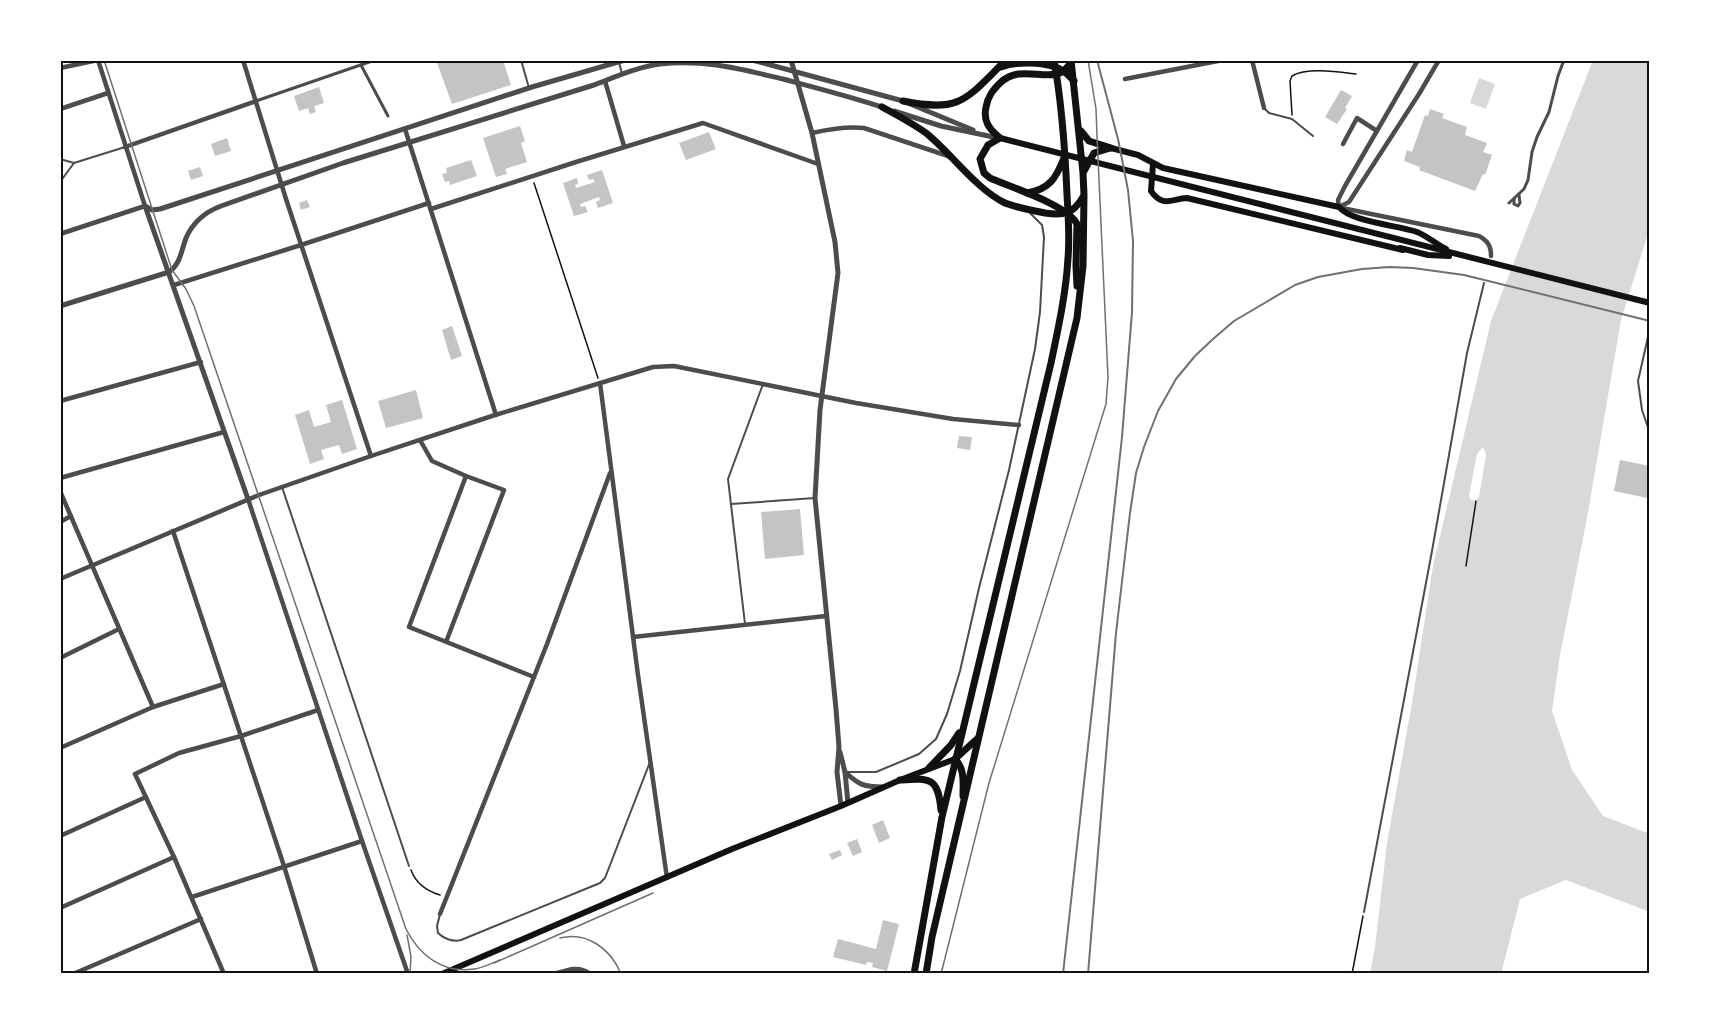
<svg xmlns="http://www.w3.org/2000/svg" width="1710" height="1034" font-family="'Source Sans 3',sans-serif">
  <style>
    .water { fill: #d9d9d9 }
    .pier { fill: #fff }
    .building { fill: #c4c4c4 }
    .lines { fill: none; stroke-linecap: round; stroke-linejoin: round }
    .path { stroke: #111; stroke-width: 1.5 }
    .service { stroke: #4c4c4c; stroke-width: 2 }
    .pedestrian { stroke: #4c4c4c; stroke-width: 3 }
    .minor { stroke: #4c4c4c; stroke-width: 4.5 }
    .tertiary { stroke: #4c4c4c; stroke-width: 5 }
    .secondary { stroke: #111; stroke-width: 6 }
    .primary { stroke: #111; stroke-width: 7 }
    .tram { stroke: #707070; stroke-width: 1.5 }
    .rail { stroke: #707070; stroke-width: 2 }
    .neatline { fill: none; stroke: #111; stroke-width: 2 }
  </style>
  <rect width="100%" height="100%" fill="#fff"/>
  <!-- water -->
  <g class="water">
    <polygon points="1593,60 1650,60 1650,227 1621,320 1587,518 1560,655 1552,711 1572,770 1603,816 1650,834 1650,912 1566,880 1520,899 1501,974 1370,974 1375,947 1387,843 1412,703 1433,566 1491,321"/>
    <polygon points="1479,78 1495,84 1486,109 1470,103"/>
  </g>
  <!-- pier -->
  <polygon class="pier" points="1483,447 1486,455 1479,497 1476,501 1471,500 1469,496 1477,454"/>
  <!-- building -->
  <g class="building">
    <polygon points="436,60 476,60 477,63 486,60 503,60 511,85 452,104"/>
    <polygon points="319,87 324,103 314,106 316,112 310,114 308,108 299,111 294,96"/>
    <polygon points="1341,90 1352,96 1345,108 1347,109 1337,124 1325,117"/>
    <polygon points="1430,109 1444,114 1442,118 1467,127 1465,135 1487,143 1483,152 1492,155 1485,175 1483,174 1475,191 1419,170 1420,167 1404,161 1407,150 1412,152 1425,115 1428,116"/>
    <polygon points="520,126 525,141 521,143 527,162 505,169 507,174 496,177 483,138"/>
    <polygon points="709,132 716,149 686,160 679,143"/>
    <polygon points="227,138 231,151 215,156 211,144"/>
    <polygon points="471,160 477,176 450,185 449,181 445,182 442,174 447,173 446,168"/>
    <polygon points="200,167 203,176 191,180 188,171"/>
    <polygon points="602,170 613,203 598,208 596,202 600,200 599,197 580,204 581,207 585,206 588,212 574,216 563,183 577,178 578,184 575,185 576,188 595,182 593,179 589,180 587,175"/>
    <polygon points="307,200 310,207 301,210 299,203"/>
    <polygon points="452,326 462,356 451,360 442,330"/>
    <polygon points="416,390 423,418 386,428 378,401"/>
    <polygon points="342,400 357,449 342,454 339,445 321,450 324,459 310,464 295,415 309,410 314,427 331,422 326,405"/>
    <polygon points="959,436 972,437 970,450 957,448"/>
    <polygon points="1620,460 1650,466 1650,480 1647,498 1614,491"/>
    <polygon points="800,509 804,555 765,559 761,512"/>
    <polygon points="883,820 890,838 879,843 872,825"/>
    <polygon points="857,839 862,852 853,856 847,843"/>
    <polygon points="840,850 842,855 832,860 829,854"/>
    <polygon points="883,920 899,924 887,971 872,967 873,963 867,962 866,965 833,957 838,939 876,949"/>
  </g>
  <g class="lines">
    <!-- path -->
    <g class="path">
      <path d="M1292 115 1290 81 1292 76C1307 67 1339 72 1356 74"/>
      <polyline points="534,183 598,378"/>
      <polyline points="1466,566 1476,501"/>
      <path d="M411 870C416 884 427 891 440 895"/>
      <polyline points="1352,974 1363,916"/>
    </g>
    <!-- service -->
    <g class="service">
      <polyline points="521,60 529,88"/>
      <polyline points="619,62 622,74"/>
      <polyline points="1264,108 1269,113 1292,119 1313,136"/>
      <polyline points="60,159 74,163 125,147"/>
      <polyline points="60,182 74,163"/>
      <polyline points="1650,328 1638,381 1642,410 1650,433"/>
      <polyline points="282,487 409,866"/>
      <polyline points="731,504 815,498"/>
      <polyline points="745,624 728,479 763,384"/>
      <polyline points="848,772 876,772 919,754 936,739 947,714 960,671 979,588 1009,470 1035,349 1040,312 1044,237 1042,225 1030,213"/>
      <polyline points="1364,912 1432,551 1467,353 1484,283"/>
      <path d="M440 914 437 926 438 933C444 939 453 942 461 940L600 883 605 878 650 762"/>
    </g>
    <!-- pedestrian -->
    <g class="pedestrian">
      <polyline points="361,65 388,116"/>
      <polyline points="256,101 375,60"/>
      <polyline points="1514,199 1514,204 1518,206 1520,203 1519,195"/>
      <polyline points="1509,203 1524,189 1528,180 1532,152 1537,137 1549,112 1558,76 1564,60"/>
    </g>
    <!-- minor -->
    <g class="minor">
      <polyline points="98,60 145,206"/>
      <polyline points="243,60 286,199 371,456"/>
      <polyline points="1252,60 1264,108"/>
      <polyline points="60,68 98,60"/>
      <polyline points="1125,79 1223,60"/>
      <polyline points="605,81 624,146"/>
      <polyline points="60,109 108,93"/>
      <polyline points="405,129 496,415"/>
      <path d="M812 133C829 129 846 126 864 128L951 157"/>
      <polyline points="1343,144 1357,118 1377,131"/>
      <polyline points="125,147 256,101"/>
      <polyline points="1339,207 1349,202 1419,94 1439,60"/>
      <polyline points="1339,207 1338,200 1345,186 1418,60"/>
      <path d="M1342 208 1479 236C1488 241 1491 246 1491 256"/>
      <polyline points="431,209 576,162 703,123 818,164"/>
      <polyline points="174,285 301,245 429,203"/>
      <polyline points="600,383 638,675 667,878"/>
      <polyline points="60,401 201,362"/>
      <polyline points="420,440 432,461 466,476"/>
      <polyline points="60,478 224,432"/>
      <polyline points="60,491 153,707"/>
      <polyline points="248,499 362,841 408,974"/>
      <polyline points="60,522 71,516"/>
      <polyline points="173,531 284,866 317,974"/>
      <polyline points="60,579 259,495 371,456 492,416 653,367 674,366 856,403 953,419 1019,425"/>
      <polyline points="633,637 826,616"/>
      <polyline points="446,642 504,490 466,476 409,627 534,677"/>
      <polyline points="60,658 119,629"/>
      <polyline points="60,748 153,707 224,684"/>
      <polyline points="60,836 146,797"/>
      <polyline points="192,897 362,841"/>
      <polyline points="60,908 174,857"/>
      <polyline points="440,914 547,644 610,473"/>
      <polyline points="73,974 201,919"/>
      <polyline points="224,974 174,857 135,774 179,753 241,736 318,710"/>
      <path d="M554 974C567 970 579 965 590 974"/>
    </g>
    <!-- tertiary -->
    <g class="tertiary">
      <polyline points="752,60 903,101 973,130"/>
      <polyline points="791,60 812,133 835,242 838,273 820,410 815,498 836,709 839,747 837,772 841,806"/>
      <polyline points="894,111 941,126 998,138"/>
      <polyline points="145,206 152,210 160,209 532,87 625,60"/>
      <polyline points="145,206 248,499"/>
      <polyline points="60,234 145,206"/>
      <path d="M60 306 169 272C181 263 181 251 186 238 193 222 205 212 221 206L343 163 594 85C615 77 637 67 660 64 704 59 740 69 783 79 817 88 852 97 885 108"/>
      <polyline points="840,752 845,772 848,803"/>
      <path d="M845 772C859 785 864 787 883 787"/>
    </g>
    <!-- secondary -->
    <g class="secondary">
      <path d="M1000 138C1217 192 1433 250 1650 303"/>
      <path d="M1111 148 1138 155 1163 168 1339 207C1351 222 1397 225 1417 232 1427 236 1436 244 1446 249"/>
      <path d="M1153 164 1151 191C1163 208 1171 199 1187 198L1403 250"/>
      <polyline points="1400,248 1428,255 1449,256"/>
      <polyline points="442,974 732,849 841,806 900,780 955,759"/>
    </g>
    <!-- primary -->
    <g class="primary">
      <path d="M1071 62C1056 90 1024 60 1000 83 993 90 988 96 986 107 983 121 989 129 1000 138L988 145 980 159 984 173 990 178C1010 187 1068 205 1077 224L1076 266 1077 286"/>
      <path d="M1001 67C1017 61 1048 61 1063 71 1067 73 1071 78 1074 81"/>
      <path d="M903 101C962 113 966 99 1006 60"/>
      <path d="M882 107C897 115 912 123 926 133 951 153 976 189 1005 203 1018 208 1031 210 1045 213 1064 216 1073 214 1083 197"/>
      <polyline points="1081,131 1089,141 1111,148"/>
      <polyline points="1084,171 1094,153 1110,148"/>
      <path d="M1027 193C1050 189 1056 178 1064 158"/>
      <path d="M955 759C965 769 963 782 963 796"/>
      <polyline points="955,759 977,739"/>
      <polyline points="929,768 951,745 959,733"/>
      <path d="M900 780C930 778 938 777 941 810"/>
      <path d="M914 974 942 817 1051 363C1058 329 1066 294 1068 258 1070 236 1068 215 1067 194 1065 149 1062 104 1054 60"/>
      <polyline points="926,974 932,937 1077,318 1083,266 1084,195 1083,173 1071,60"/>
    </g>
    <!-- tram -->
    <g class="tram">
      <path d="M104 60 172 270 186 289 194 306 406 929C419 955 443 974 474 969 483 968 492 963 500 960"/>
      <polyline points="407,935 411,957 410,974"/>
      <path d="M560 938C587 931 611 949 621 974"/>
      <polyline points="494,963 653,893"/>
      <polyline points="941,974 989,783 1106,404 1108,377 1097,136 1096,109 1088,60"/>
    </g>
    <!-- rail -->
    <g class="rail">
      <polyline points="1063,974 1122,437 1132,312 1133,241 1128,190 1118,139 1097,60"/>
      <polyline points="1088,974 1116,633 1130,513 1136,473 1144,447 1158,411 1176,379 1195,356 1213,339 1234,321 1295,285 1318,277 1362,269 1389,267 1413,268 1464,275 1650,321"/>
    </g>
  </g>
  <!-- border -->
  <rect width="1710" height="1034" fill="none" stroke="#ffffff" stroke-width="123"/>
  <rect x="62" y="62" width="1586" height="910" class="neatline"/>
</svg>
